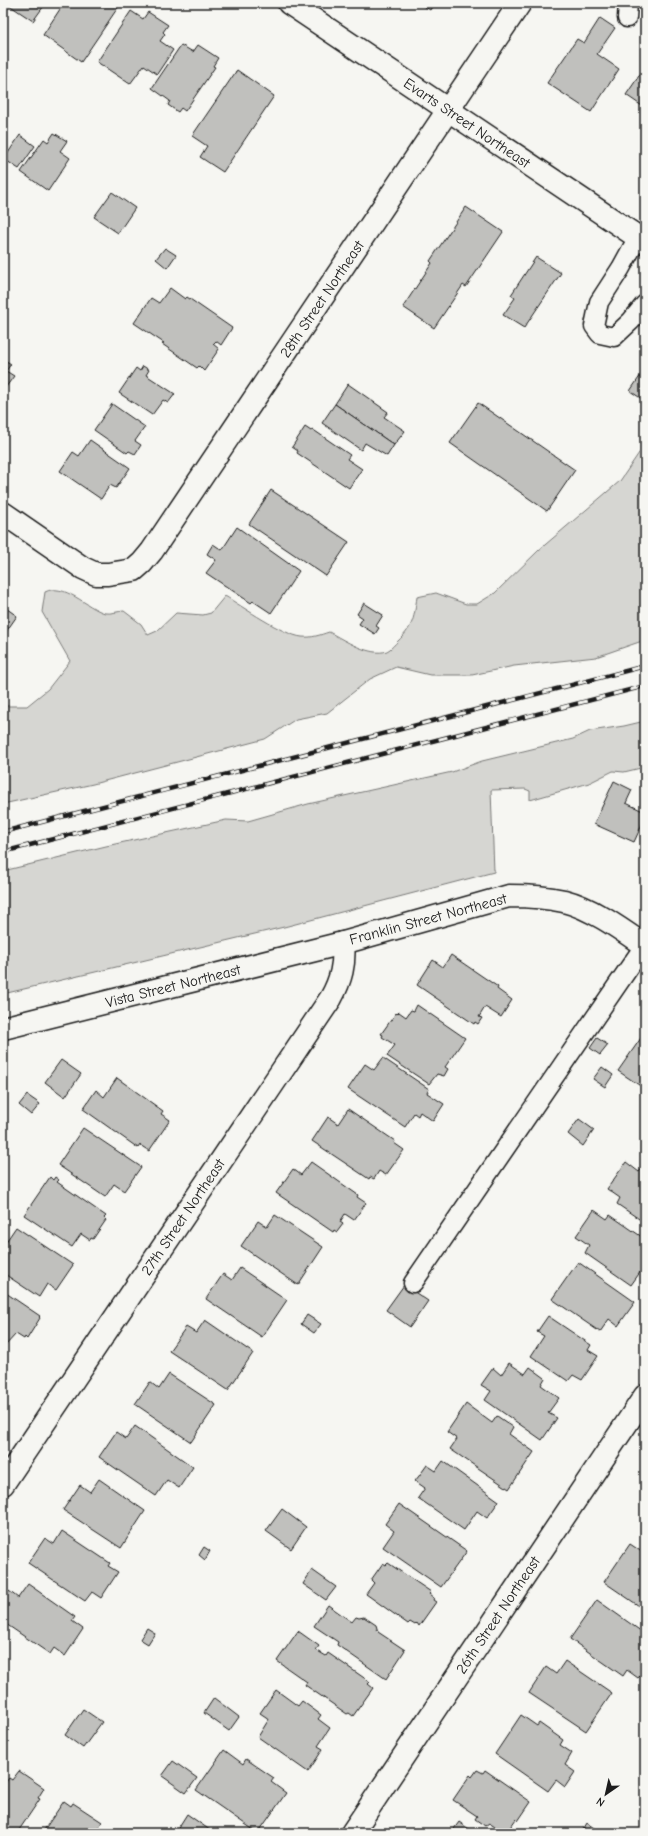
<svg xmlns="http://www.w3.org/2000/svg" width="648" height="1836" font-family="'Comic Neue',sans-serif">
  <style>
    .green { fill: #d6d6d2; stroke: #797977 }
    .building { fill: #c0c0bd; stroke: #1c1c1c }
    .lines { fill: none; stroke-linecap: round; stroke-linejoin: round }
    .lane-casing { stroke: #1c1c1c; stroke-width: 21 }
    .street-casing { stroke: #1c1c1c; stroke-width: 25 }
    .secondary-casing { stroke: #1c1c1c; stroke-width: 25 }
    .lane { stroke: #f6f6f2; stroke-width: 18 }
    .street { stroke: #f6f6f2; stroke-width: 22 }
    .secondary { stroke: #f6f6f2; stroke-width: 22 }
    .rail-casing { stroke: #1c1c1c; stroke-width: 4.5 }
    .rail { stroke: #f6f6f2; stroke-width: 3; stroke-dasharray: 9; stroke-linecap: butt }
    .labels { text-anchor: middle; stroke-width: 3; stroke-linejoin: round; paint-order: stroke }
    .street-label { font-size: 15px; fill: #1c1c1c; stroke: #f6f6f2 }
  </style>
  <rect width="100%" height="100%" fill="#f6f6f2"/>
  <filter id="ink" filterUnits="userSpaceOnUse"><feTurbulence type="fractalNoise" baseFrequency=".025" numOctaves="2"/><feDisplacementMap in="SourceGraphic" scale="8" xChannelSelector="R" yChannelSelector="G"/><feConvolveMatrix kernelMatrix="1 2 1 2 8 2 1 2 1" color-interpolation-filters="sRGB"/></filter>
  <g filter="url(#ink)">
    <!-- green -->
    <g class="green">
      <path d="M645 447V640L596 657 514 666 472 675H430L396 667 370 679 327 713 296 719 265 739 93 784 3 804V706H27L48 689 70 661 42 612 45 592C64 582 87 608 105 613 111 614 119 611 124 611L141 624 148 635 157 631 176 613 203 615 211 613 225 596C243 607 283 635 302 637 312 638 320 635 329 632 344 640 370 657 387 651 391 649 395 644 398 641 414 626 414 617 417 597L436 593 466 604H477L495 593 539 550 620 481 639 453Z"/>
      <polygon points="645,721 645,767 624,772 613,771 589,783 530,800 530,791 525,789 491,790 494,872 284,927 3,994 3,871 106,846 226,820 248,821 308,804 452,772 482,761 573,739 590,731 624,726"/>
    </g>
    <!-- building -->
    <g class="building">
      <polygon points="6,3 46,3 33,21"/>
      <polygon points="64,3 121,3 81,62 43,35"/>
      <polygon points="419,3 434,3 430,10"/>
      <polygon points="131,11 143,19 148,12 168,25 163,32 165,34 160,41 173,50 157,74 144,65 130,84 97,62"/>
      <polygon points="600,18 615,28 597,54 619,69 591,112 547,83 577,39 584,43"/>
      <polygon points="181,45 193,52 198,45 218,58 213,66 215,67 185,111 181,108 178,112 168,105 170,101 152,88"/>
      <polygon points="645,67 645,108 626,95"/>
      <polygon points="237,70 274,96 223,172 200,157 207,146 192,136"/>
      <polygon points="54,133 67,141 60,151 70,158 48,191 21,172 44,139 48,142"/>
      <polygon points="20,135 35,146 19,169 4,159"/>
      <polygon points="112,192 135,208 118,233 94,217"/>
      <polygon points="466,207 503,232 466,287 463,285 434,328 403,307 432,263 430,261"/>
      <polygon points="165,248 176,255 167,268 156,259"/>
      <polygon points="536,257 561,273 524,328 503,315 515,298 511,295"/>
      <polygon points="170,288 185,299 187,297 232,328 221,345 216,341 213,344 219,349 204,371 199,366 197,368 162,344 164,343 134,323 151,298 159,303"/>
      <polygon points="3,359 11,364 6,371 14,376 3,391"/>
      <polygon points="143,366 149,370 146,375 175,394 168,403 163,400 152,415 119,393 136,368 140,371"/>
      <polygon points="645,369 645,401 630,391"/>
      <polygon points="348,384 388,412 384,417 405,431 394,445 335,404"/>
      <polygon points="478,403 575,470 547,511 450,443"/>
      <polygon points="112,404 145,427 135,441 141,445 135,454 129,451 127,453 94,430"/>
      <polygon points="335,404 394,445 387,456 365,443 361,450 322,423"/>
      <polygon points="305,427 311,431 312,429 350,455 347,459 362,469 349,488 297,453 298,451 292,447"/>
      <polygon points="90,440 130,468 116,488 110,485 101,499 60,471 73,452 79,456"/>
      <polygon points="271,490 349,542 326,576 249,524"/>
      <polygon points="237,527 299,571 271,613 253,601 251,603 206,573 216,560 207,554 213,544 222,550"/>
      <polygon points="364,603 383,615 376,626 379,628 375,634 359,624 363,618 357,614"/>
      <polygon points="3,606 17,616 3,636"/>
      <polygon points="614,781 632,790 626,803 645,812 645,818 634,842 594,824"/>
      <polygon points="451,955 498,987 497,989 512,1000 501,1017 485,1007 479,1017 482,1018 478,1024 475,1022 474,1024 417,985 433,960 443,967"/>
      <polygon points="417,1005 465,1038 445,1067 448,1069 444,1076 437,1074 429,1084 387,1056 395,1045 382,1037 383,1035 381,1034 396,1013 397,1014 399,1012 406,1017 411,1010 414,1011"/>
      <polygon points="597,1038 608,1045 600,1055 590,1048"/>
      <polygon points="641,1038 645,1041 645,1089 618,1071"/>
      <polygon points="383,1058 429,1089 427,1093 444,1104 433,1121 420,1112 418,1116 414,1113 405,1127 348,1089 365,1064 374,1070"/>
      <polygon points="61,1060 81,1074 65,1097 45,1082"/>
      <polygon points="602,1067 613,1075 605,1087 593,1079"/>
      <polygon points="117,1078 163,1111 161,1114 170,1120 149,1151 140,1145 138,1148 83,1109 96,1090 104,1097"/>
      <polygon points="27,1095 40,1104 31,1115 19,1105"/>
      <polygon points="348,1109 395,1141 394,1143 404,1150 386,1175 379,1171 374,1179 370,1177 369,1179 312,1141 328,1117 338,1124"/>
      <polygon points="579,1119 594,1130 583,1146 568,1134"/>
      <polygon points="83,1128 141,1167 124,1191 114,1184 105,1197 58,1165"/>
      <polygon points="311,1162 358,1195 357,1197 366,1203 354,1220 345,1214 340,1222 343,1224 337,1232 334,1230 333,1232 276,1193 293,1169 301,1175"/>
      <polygon points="626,1162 639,1172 643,1167 645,1168 645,1223 617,1204 620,1198 607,1189"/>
      <polygon points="50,1177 53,1180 55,1177 59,1180 57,1182 106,1216 104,1218 106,1220 93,1239 91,1238 90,1240 81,1234 72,1247 24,1215"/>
      <polygon points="594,1210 607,1219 610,1215 645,1239 645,1274 641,1271 631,1285 585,1253 589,1245 576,1236"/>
      <polygon points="275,1215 323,1247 298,1285 241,1246 258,1221 267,1227"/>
      <polygon points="16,1227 73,1265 56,1290 47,1284 39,1297 3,1273 3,1246"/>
      <polygon points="578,1262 635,1302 618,1326 609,1319 600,1332 552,1299"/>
      <polygon points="240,1268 287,1300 262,1337 206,1299 223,1274 232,1280"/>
      <polygon points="404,1285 428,1301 410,1327 386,1310"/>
      <polygon points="3,1291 40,1316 39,1317 40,1318 27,1339 25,1337 24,1339 16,1334 5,1346 3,1345"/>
      <polygon points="307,1315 321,1324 314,1333 301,1324"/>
      <polygon points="548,1316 591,1345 588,1350 598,1356 582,1380 573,1375 568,1381 531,1356 544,1336 537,1332"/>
      <polygon points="205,1320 253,1353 228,1390 169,1351 186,1327 196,1333"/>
      <polygon points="509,1363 525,1374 530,1367 545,1378 541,1385 559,1398 548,1413 557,1418 542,1440 485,1400 491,1391 481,1385 493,1368 501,1375"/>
      <polygon points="169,1374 216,1405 191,1442 135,1404 150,1382 159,1389"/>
      <polygon points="466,1404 492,1423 497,1416 513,1427 509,1434 534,1452 509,1489 450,1449 457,1439 447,1432"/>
      <polygon points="135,1426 193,1467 179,1488 167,1480 156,1496 99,1457 116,1432 126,1439"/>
      <polygon points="443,1461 499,1501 487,1518 477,1511 464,1530 418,1498 425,1488 415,1481 419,1476 427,1465 436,1471"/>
      <polygon points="99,1479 145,1511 121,1548 63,1510 80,1485 90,1492"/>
      <polygon points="399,1504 467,1551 441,1587 383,1547 394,1531 385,1524"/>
      <polygon points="282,1509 306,1527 291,1549 266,1531"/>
      <polygon points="62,1531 110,1563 108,1566 118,1572 101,1598 92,1592 85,1601 28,1563 45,1538 54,1544"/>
      <polygon points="630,1544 645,1554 645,1610 604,1582"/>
      <polygon points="204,1547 210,1551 205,1560 199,1555"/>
      <polygon points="383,1563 386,1565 388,1563 431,1592 429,1594 434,1598 433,1600 436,1602 419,1626 417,1623 415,1625 410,1622 408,1624 366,1594 374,1583 371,1580"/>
      <polygon points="312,1570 336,1587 326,1600 303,1584"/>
      <polygon points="28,1584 75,1617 72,1621 83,1629 65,1656 54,1648 50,1654 3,1622 3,1600 9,1591 18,1598"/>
      <polygon points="597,1600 645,1634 645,1671 638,1678 627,1670 623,1676 570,1639"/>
      <polygon points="328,1605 352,1622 356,1617 359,1618 364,1617 376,1625 378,1632 405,1650 386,1679 337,1645 338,1642 314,1626"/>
      <polygon points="147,1628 155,1633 148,1644 140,1639"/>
      <polygon points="298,1631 319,1646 316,1650 326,1656 328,1653 370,1682 368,1684 373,1688 353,1716 349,1713 347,1714 305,1685 307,1682 277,1661"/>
      <polygon points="565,1661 612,1693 586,1731 529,1693 546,1667 556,1674"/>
      <polygon points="276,1690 298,1706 302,1701 321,1715 318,1719 330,1728 318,1746 323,1749 308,1772 258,1737 269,1719 260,1713"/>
      <polygon points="214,1698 239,1717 229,1731 204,1713"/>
      <polygon points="83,1709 102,1722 83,1748 65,1735"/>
      <polygon points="521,1715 537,1726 539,1723 563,1740 560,1745 572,1753 565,1765 575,1772 565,1787 556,1780 548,1791 495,1754"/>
      <polygon points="224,1750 243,1764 246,1759 274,1778 271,1782 286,1793 258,1833 196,1790"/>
      <polygon points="173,1761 197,1778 186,1793 162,1776"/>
      <polygon points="477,1770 483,1773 485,1770 531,1802 518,1821 516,1819 506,1833 504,1833 489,1823 485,1826 475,1819 477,1816 453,1800 470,1775 472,1777"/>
      <polygon points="19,1771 44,1788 38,1798 40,1799 17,1833 3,1833 3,1786 9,1778 12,1780"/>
      <polygon points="64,1801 71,1806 73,1803 102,1822 95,1833 42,1833"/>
      <polygon points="187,1814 214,1833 217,1829 223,1833 175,1833"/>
      <polygon points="459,1822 475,1833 451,1833"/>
      <polygon points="587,1823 601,1833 581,1833"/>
    </g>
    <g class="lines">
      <defs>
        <g id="lane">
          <polyline points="627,18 628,3"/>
          <polyline points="638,237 621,268 599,302 594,326 600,334 614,337 631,321 645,304"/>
          <polyline points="413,1283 644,946"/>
        </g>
        <g id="street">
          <polyline points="289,3 645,242"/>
          <polyline points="3,513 83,568 96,574 108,574 134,570 142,563 152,551 520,3"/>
          <path d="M3 1484 331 998C341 980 345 964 343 943"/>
          <polyline points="352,1833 645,1396"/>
        </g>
        <path id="secondary" d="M3 1028 343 943 509 896C528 896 546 897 564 901 592 908 622 930 645 946"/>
      </defs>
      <!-- lane casing -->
      <use href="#lane" class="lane-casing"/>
      <!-- street casing -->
      <use href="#street" class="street-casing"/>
      <!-- secondary casing -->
      <use href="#secondary" class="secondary-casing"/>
      <!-- lane -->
      <use href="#lane" class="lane"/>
      <!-- street -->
      <use href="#street" class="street"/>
      <!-- secondary -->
      <use href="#secondary" class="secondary"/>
      <defs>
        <g id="rail">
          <polyline points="3,832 645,666"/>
          <polyline points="3,852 645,686"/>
        </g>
      </defs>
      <!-- rail casing -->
      <use href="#rail" class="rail-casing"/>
      <!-- rail -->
      <use href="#rail" class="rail"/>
    </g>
  </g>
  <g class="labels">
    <!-- street labels -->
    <g class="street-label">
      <text transform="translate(467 123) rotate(34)" y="5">Evarts Street Northeast</text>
      <text transform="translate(322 299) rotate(-56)" y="5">28th Street Northeast</text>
      <text transform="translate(428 919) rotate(-15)" y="5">Franklin Street Northeast</text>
      <text transform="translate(173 986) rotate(-14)" y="5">Vista Street Northeast</text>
      <text transform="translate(183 1217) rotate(-56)" y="5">27th Street Northeast</text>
      <text transform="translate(498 1615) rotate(-56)" y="5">26th Street Northeast</text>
    </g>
  </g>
  <!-- margin -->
  <rect width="648" height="1836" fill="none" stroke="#f6f6f2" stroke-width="16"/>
  <rect x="8" y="8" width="632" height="1820" fill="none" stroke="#1c1c1c" stroke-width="1.5" filter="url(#ink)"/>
  <!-- north arrow -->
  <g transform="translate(606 1794) rotate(214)" stroke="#f6f6f2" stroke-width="3" paint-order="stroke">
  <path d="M0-3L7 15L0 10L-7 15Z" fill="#1c1c1c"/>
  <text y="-6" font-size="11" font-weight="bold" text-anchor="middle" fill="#1c1c1c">N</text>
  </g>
</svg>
